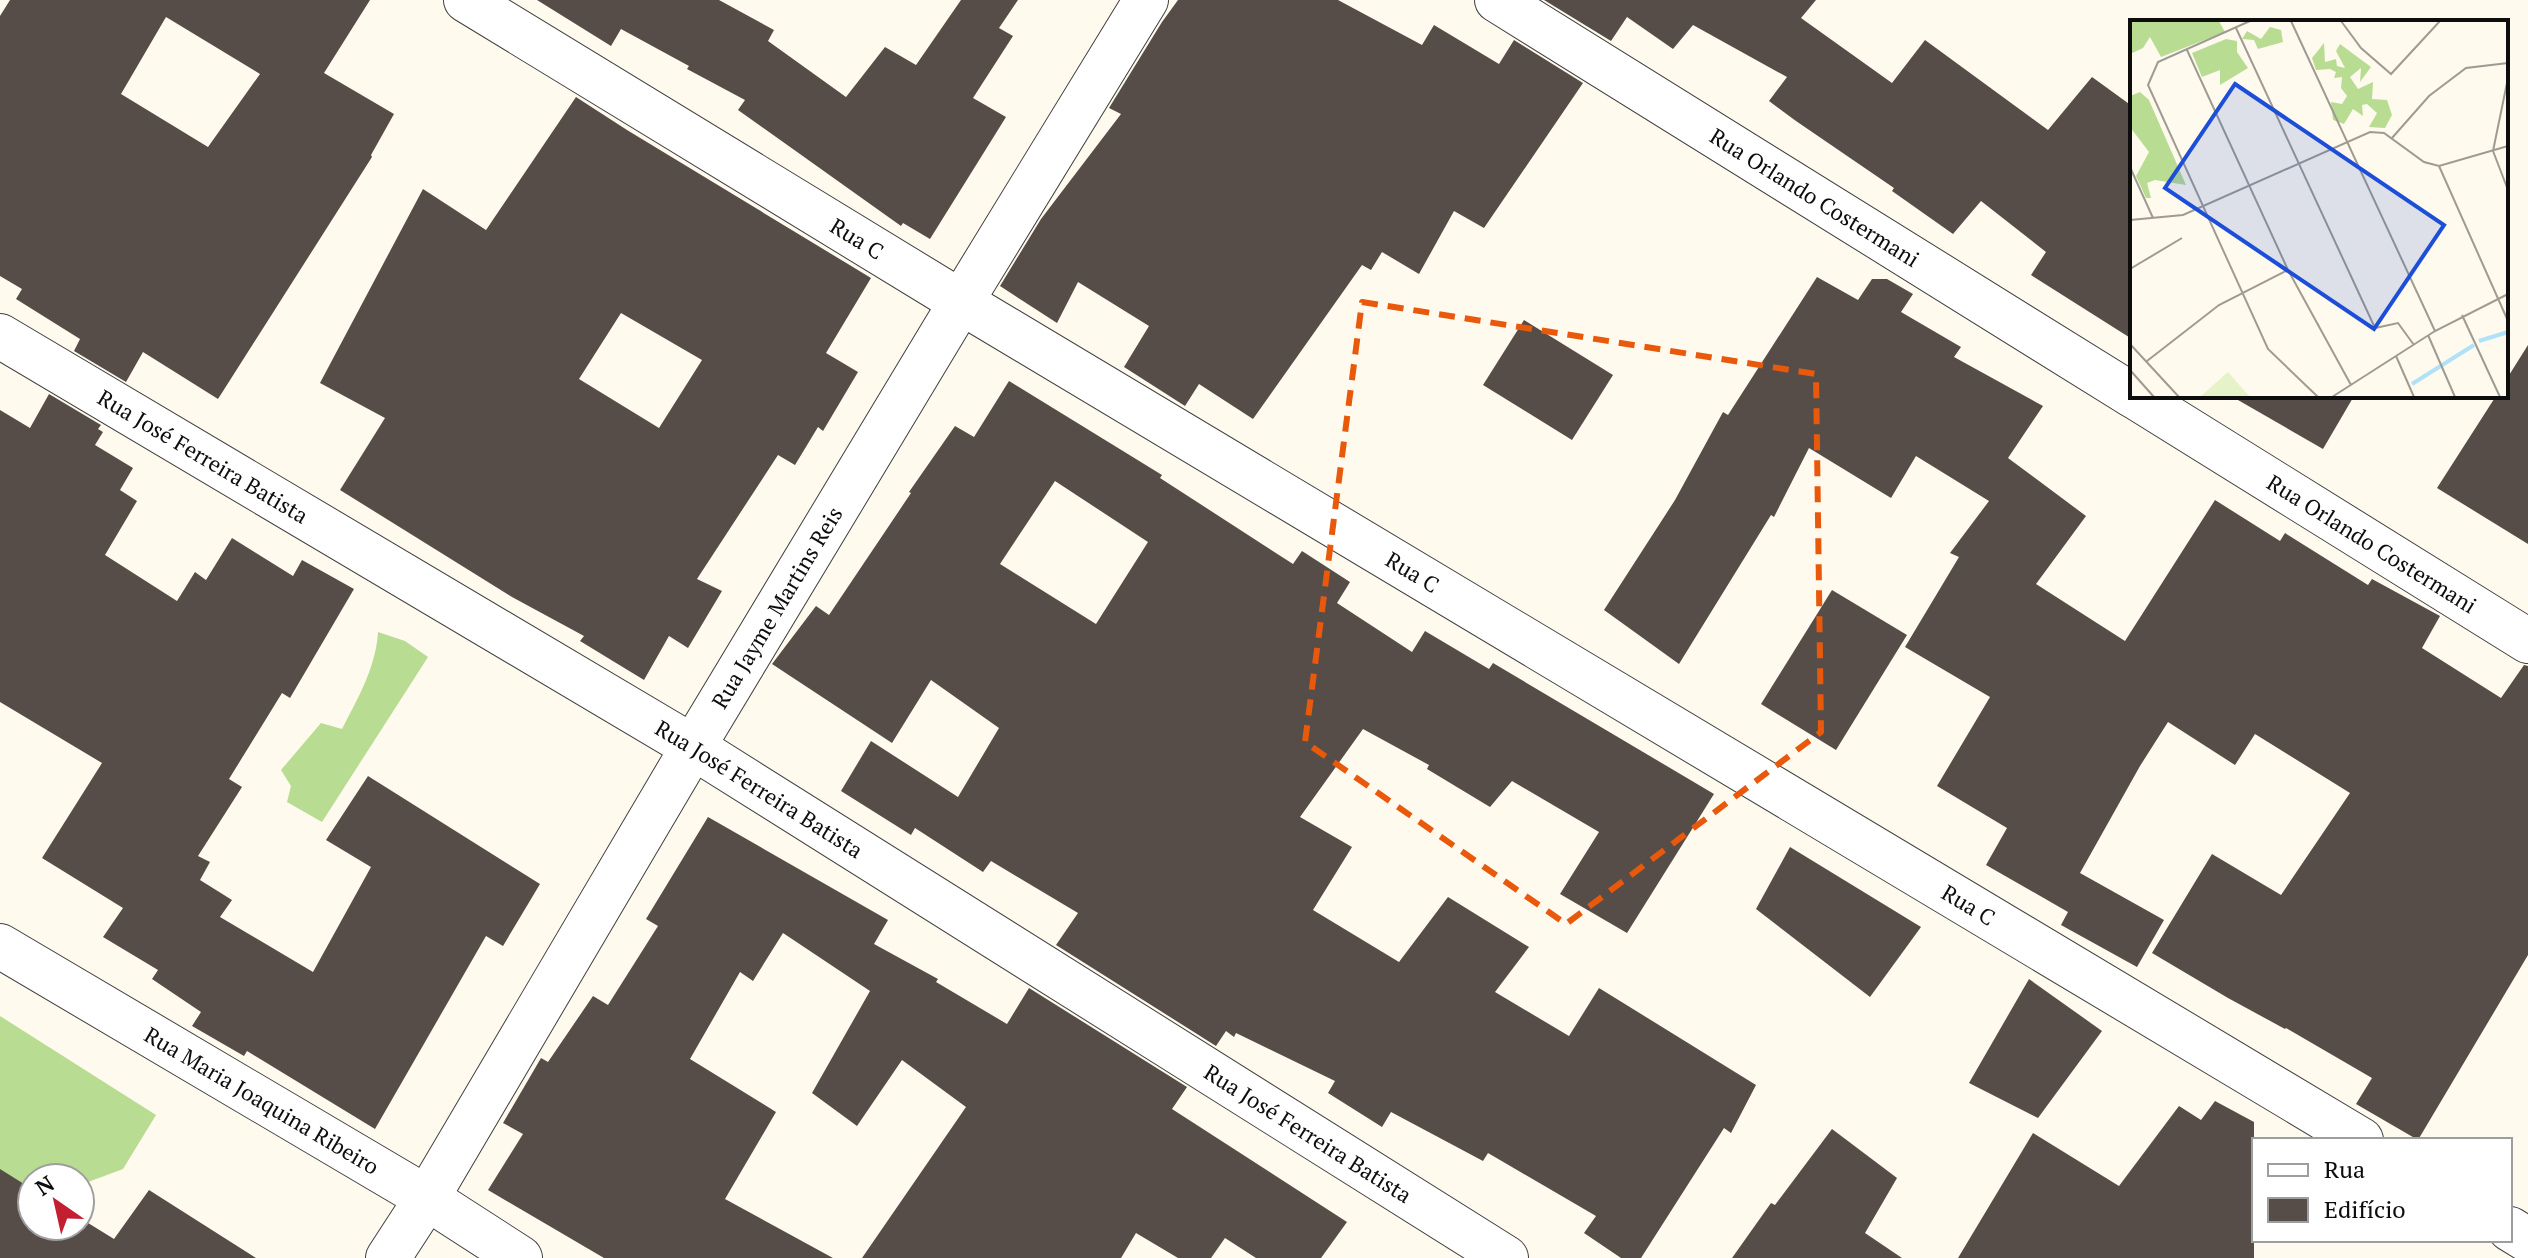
<svg xmlns="http://www.w3.org/2000/svg" width="2528" height="1258" font-family="'PT Serif',serif">
  <style>
    .forest { fill: #b9dc93 }
    .building { fill: #564d49; fill-rule: evenodd }
    .lines { fill: none; stroke-linecap: round; stroke-linejoin: round }
    .minor-casing { stroke: #404040; stroke-width: 46 }
    .minor { stroke: #fff; stroke-width: 44 }
    .marked { fill: none; stroke: #e8590c; stroke-width: 6; stroke-dasharray: 16 10; stroke-linejoin: round }
    .labels { text-anchor: middle; stroke-width: 8; stroke-linejoin: round; paint-order: stroke }
    .street-label { font-size: 22px; fill: #0d0d0d; stroke: #fff }
    .inset-river { fill: none; stroke: #afe2f9; stroke-width: 4 }
    .inset-road { fill: none; stroke: #9e9b93; stroke-width: 2 }
    .view { fill: #1d4ed8; fill-opacity: 0.15; stroke: #1d4ed8; stroke-width: 4 }
    .inset-edge { fill: none; stroke: #0d0d0d; stroke-width: 4 }
  </style>
  <rect width="100%" height="100%" fill="#fffaed"/>
  <!-- forest -->
  <g class="forest">
    <path d="M378 632 405 641 428 657 322 822 287 802 291 786 281 770 321 723 342 729C358 698 376 667 378 632Z"/>
    <polygon points="0,1016 156,1115 123,1169 80,1185 80,1178 32,1178 32,1203 0,1188"/>
  </g>
  <!-- building -->
  <g class="building">
    <path d="M10 0H370L324 73 394 114 371 155 372 157 218 399 143 352 126 382 74 351 80 339 16 299 22 289 0 276V16ZM166 17 260 74 208 147 121 94Z"/>
    <polygon points="537,0 719,0 774,30 768,41 846,97 885,47 916,65 961,0 1018,0 999,28 1013,36 973,98 1006,117 930,239 903,223 901,226 738,110 745,100 687,69 689,66 621,29 611,46"/>
    <polygon points="1178,0 1338,0 1422,45 1434,25 1499,64 1514,40 1583,83 1484,228 1454,211 1419,274 1382,252 1371,270 1362,265 1253,419 1199,384 1185,406 1124,367 1149,326 1078,282 1057,323 1000,286 1041,219 1121,114 1109,108 1162,22"/>
    <polygon points="1544,0 1816,0 1801,18 1892,83 1925,40 2048,130 2092,77 2132,106 2132,339 2031,275 2046,252 1981,201 1953,234 1892,191 1894,188 1796,121 1769,101 1787,77 1693,25 1673,49 1627,17 1611,41"/>
    <path d="M576 97 627 130 871 278 826 353 858 372 823 431 818 427 795 465 778 455 697 579 722 591 688 648 669 636 644 680 580 641 584 636 512 597 340 490 385 418 320 383 423 189 486 230ZM621 313 702 360 659 428 579 379Z"/>
    <polygon points="1817,277 1858,300 1872,279 1887,279 1913,294 1901,312 1961,347 1954,357 2043,406 2008,458 2086,516 2036,584 2125,641 2215,500 2280,541 2285,533 2368,585 2372,579 2440,616 2422,648 2501,698 2524,665 2528,666 2528,955 2418,1140 2356,1104 2372,1078 2286,1028 2285,1029 2228,998 2152,953 2212,854 2281,895 2350,793 2255,734 2235,765 2168,722 2140,766 2080,873 2164,920 2137,967 2061,925 2068,912 1986,865 2007,828 1937,786 1990,697 1905,647 1959,557 1950,553 1989,501 1916,456 1891,498 1809,448 1774,517 1771,515 1679,664 1604,610 1675,500 1723,412 1728,415"/>
    <polygon points="1524,320 1613,375 1572,440 1483,385"/>
    <polygon points="2528,345 2528,544 2437,488 2496,396 2506,396 2506,380"/>
    <path d="M1009 381 1162 475 1160 478 1293 564 1302 551 1350 582 1337 603 1412 652 1425 631 1489 669 1493 663 1714 794 1627 933 1560 894 1599 832 1512 781 1490 807 1427 769 1429 765 1363 729 1300 817 1352 847 1313 910 1399 962 1448 897 1529 947 1495 992 1569 1036 1599 988 1756 1085 1731 1133 1724 1128 1641 1258H1621L1584 1233 1596 1216 1488 1153 1483 1161 1391 1112 1382 1127 1328 1093 1335 1081 1236 1033 1234 1037 1226 1031 1216 1046 1056 945 1078 913 991 861 983 872 915 828 911 835 841 791 871 741 958 797 999 728 931 680 892 743 772 664 816 606 829 615 911 493 909 492 955 426 974 437ZM1055 481 1148 542 1096 624 1000 564Z"/>
    <polygon points="49,394 101,425 98,429 103,432 95,445 133,468 120,490 137,501 105,555 177,601 195,572 206,580 232,538 293,576 302,560 354,589 290,698 282,693 229,779 242,787 198,856 210,862 200,880 232,900 220,917 313,972 371,867 326,840 368,776 540,884 503,946 486,936 375,1129 247,1051 244,1056 192,1026 201,1012 152,979 158,970 103,937 123,908 42,858 102,763 0,702 0,410 30,428"/>
    <polygon points="2231,396 2354,396 2323,449"/>
    <polygon points="1832,590 1907,635 1836,750 1761,704"/>
    <polygon points="708,817 888,920 874,944 938,979 936,982 1007,1024 1029,988 1187,1087 1172,1109 1347,1222 1321,1258 1256,1258 1225,1238 1211,1258 1178,1258 1136,1233 1121,1258 862,1258 966,1107 902,1060 857,1126 812,1093 870,991 783,933 753,981 740,972 690,1059 776,1112 725,1199 833,1258 604,1258 488,1190 523,1134 503,1123 541,1058 548,1062 593,996 608,1005 658,926 646,919"/>
    <polygon points="1790,847 1921,927 1870,997 1756,909"/>
    <polygon points="2029,979 2102,1031 2038,1118 1969,1083"/>
    <polygon points="2215,1101 2254,1122 2254,1258 1958,1258 2033,1133 2119,1186 2179,1106 2201,1120"/>
    <polygon points="1832,1129 1897,1178 1865,1233 1902,1258 1732,1258 1771,1203 1775,1205"/>
    <polygon points="0,1169 32,1189 32,1226 80,1226 80,1218 114,1239 149,1190 256,1258 0,1258"/>
  </g>
  <g class="lines">
    <defs>
      <g id="minor">
        <path id="s1" d="M466 0 961 302 2361 1140"/>
        <path id="s2" d="M1497 0 2132 395"/>
        <path id="s3" d="M0 336 693 747 1506 1258"/>
        <path id="s4" d="M2134 396 2528 641"/>
        <path id="s5" d="M0 946 427 1198 520 1258"/>
        <polyline points="2510,1229 2528,1240"/>
        <path id="s6" d="M388 1258 427 1198 693 747 961 302 1146 0"/>
      </g>
    </defs>
    <!-- minor casing -->
    <use href="#minor" class="minor-casing"/>
    <!-- minor -->
    <use href="#minor" class="minor"/>
  </g>
  <!-- marked area -->
  <path class="marked" d="M1362 302 1816 374 1821 732 1566 924 1305 742Z"/>
  <g class="labels">
    <!-- street labels -->
    <g class="street-label">
      <text dy="8" stroke="none"><textPath href="#s2" startOffset="374">Rua Orlando Costermani</textPath></text>
      <text dy="8" stroke="none"><textPath href="#s1" startOffset="458">Rua C</textPath></text>
      <text dy="8" stroke="none"><textPath href="#s3" startOffset="236">Rua José Ferreira Batista</textPath></text>
      <text dy="8" stroke="none"><textPath href="#s4" startOffset="280">Rua Orlando Costermani</textPath></text>
      <text dy="8" stroke="none"><textPath href="#s1" startOffset="1106">Rua C</textPath></text>
      <text dy="8" stroke="none"><textPath href="#s6" startOffset="758">Rua Jayme Martins Reis</textPath></text>
      <text dy="8" stroke="none"><textPath href="#s3" startOffset="884">Rua José Ferreira Batista</textPath></text>
      <text dy="8" stroke="none"><textPath href="#s1" startOffset="1754">Rua C</textPath></text>
      <text dy="8" stroke="none"><textPath href="#s5" startOffset="304">Rua Maria Joaquina Ribeiro</textPath></text>
      <text dy="8" stroke="none"><textPath href="#s3" startOffset="1532">Rua José Ferreira Batista</textPath></text>
    </g>
  </g>
  <!-- overview -->
  <g transform="translate(2130 20)">
    <rect width="378" height="378" fill="#fffaed"/>
    <path d="M0 1H89L95 12 31 37 20 17 13 28 0 34ZM140 7 151 10 153 22 128 29 124 20 112 19 117 11 131 19ZM96 19 107 21V32L118 48 90 65V50L72 57 62 33ZM194 23 195 42 206 39 207 46 215 48 206 31 210 24 241 47 230 62 231 48 220 57 228 69 243 62 242 79 257 80 262 95 255 108 239 107 247 93 237 84 232 85 233 96 223 89 214 104 203 100 201 82 212 84 217 76 211 68 212 57 204 58 206 52 200 49 186 50 182 38ZM10 72 19 80 56 165 25 160 17 163 21 178H16L6 156 19 132 0 107V76Z" fill="#b9dc93"/>
    <path d="M98 352 120 377H70Z" fill="#e6f2c7"/>
    <path class="inset-river" d="M349 321 378 312M282 364 344 325"/>
    <path class="inset-road" d="M120 1 28 42 18 65 138 329 188 377M161 1 305 311M211 1 231 28 261 54 310 1M106 8 245 308 268 303 284 325M57 30 158 250 221 365M378 58 363 131 378 170M262 118 299 76 336 48 378 43M309 146 378 301M0 147 23 198M0 200 53 195 240 112 254 113 294 142 309 146 378 126M0 249 52 218M332 295 370 377M298 315 325 377M0 324 49 377M266 336 284 377M17 341 89 285 158 250M0 350 24 377M202 377 305 311 378 274"/>
    <path class="view" d="M105 64 314 205 244 309 35 168Z"/>
    <rect width="378" height="378" class="inset-edge"/>
  </g>
  <!-- legend -->
  <rect x="2252" y="1138" width="260" height="104" fill="#ffffff" stroke="#9e9e9e" stroke-width="2"/>
  <rect x="2268" y="1164" width="40" height="12" fill="#ffffff" stroke="#9e9e9e" stroke-width="2"/>
  <text x="2324" y="1178" font-size="24" fill="#0d0d0d">Rua</text>
  <rect x="2268" y="1198" width="40" height="24" fill="#564d49" stroke="#9e9e9e" stroke-width="2"/>
  <text x="2324" y="1218" font-size="24" fill="#0d0d0d">Edifício</text>
  <!-- north arrow -->
  <g transform="translate(56 1202) rotate(326)"><circle r="38" fill="#ffffff" stroke="#9e9e9e" stroke-width="2"/>
  <path d="M0-6L14 30L0 20L-14 30Z" fill="#c31f31"/>
  <text y="-12" font-size="22" font-weight="bold" text-anchor="middle" fill="#0d0d0d">N</text>
  </g>
</svg>
